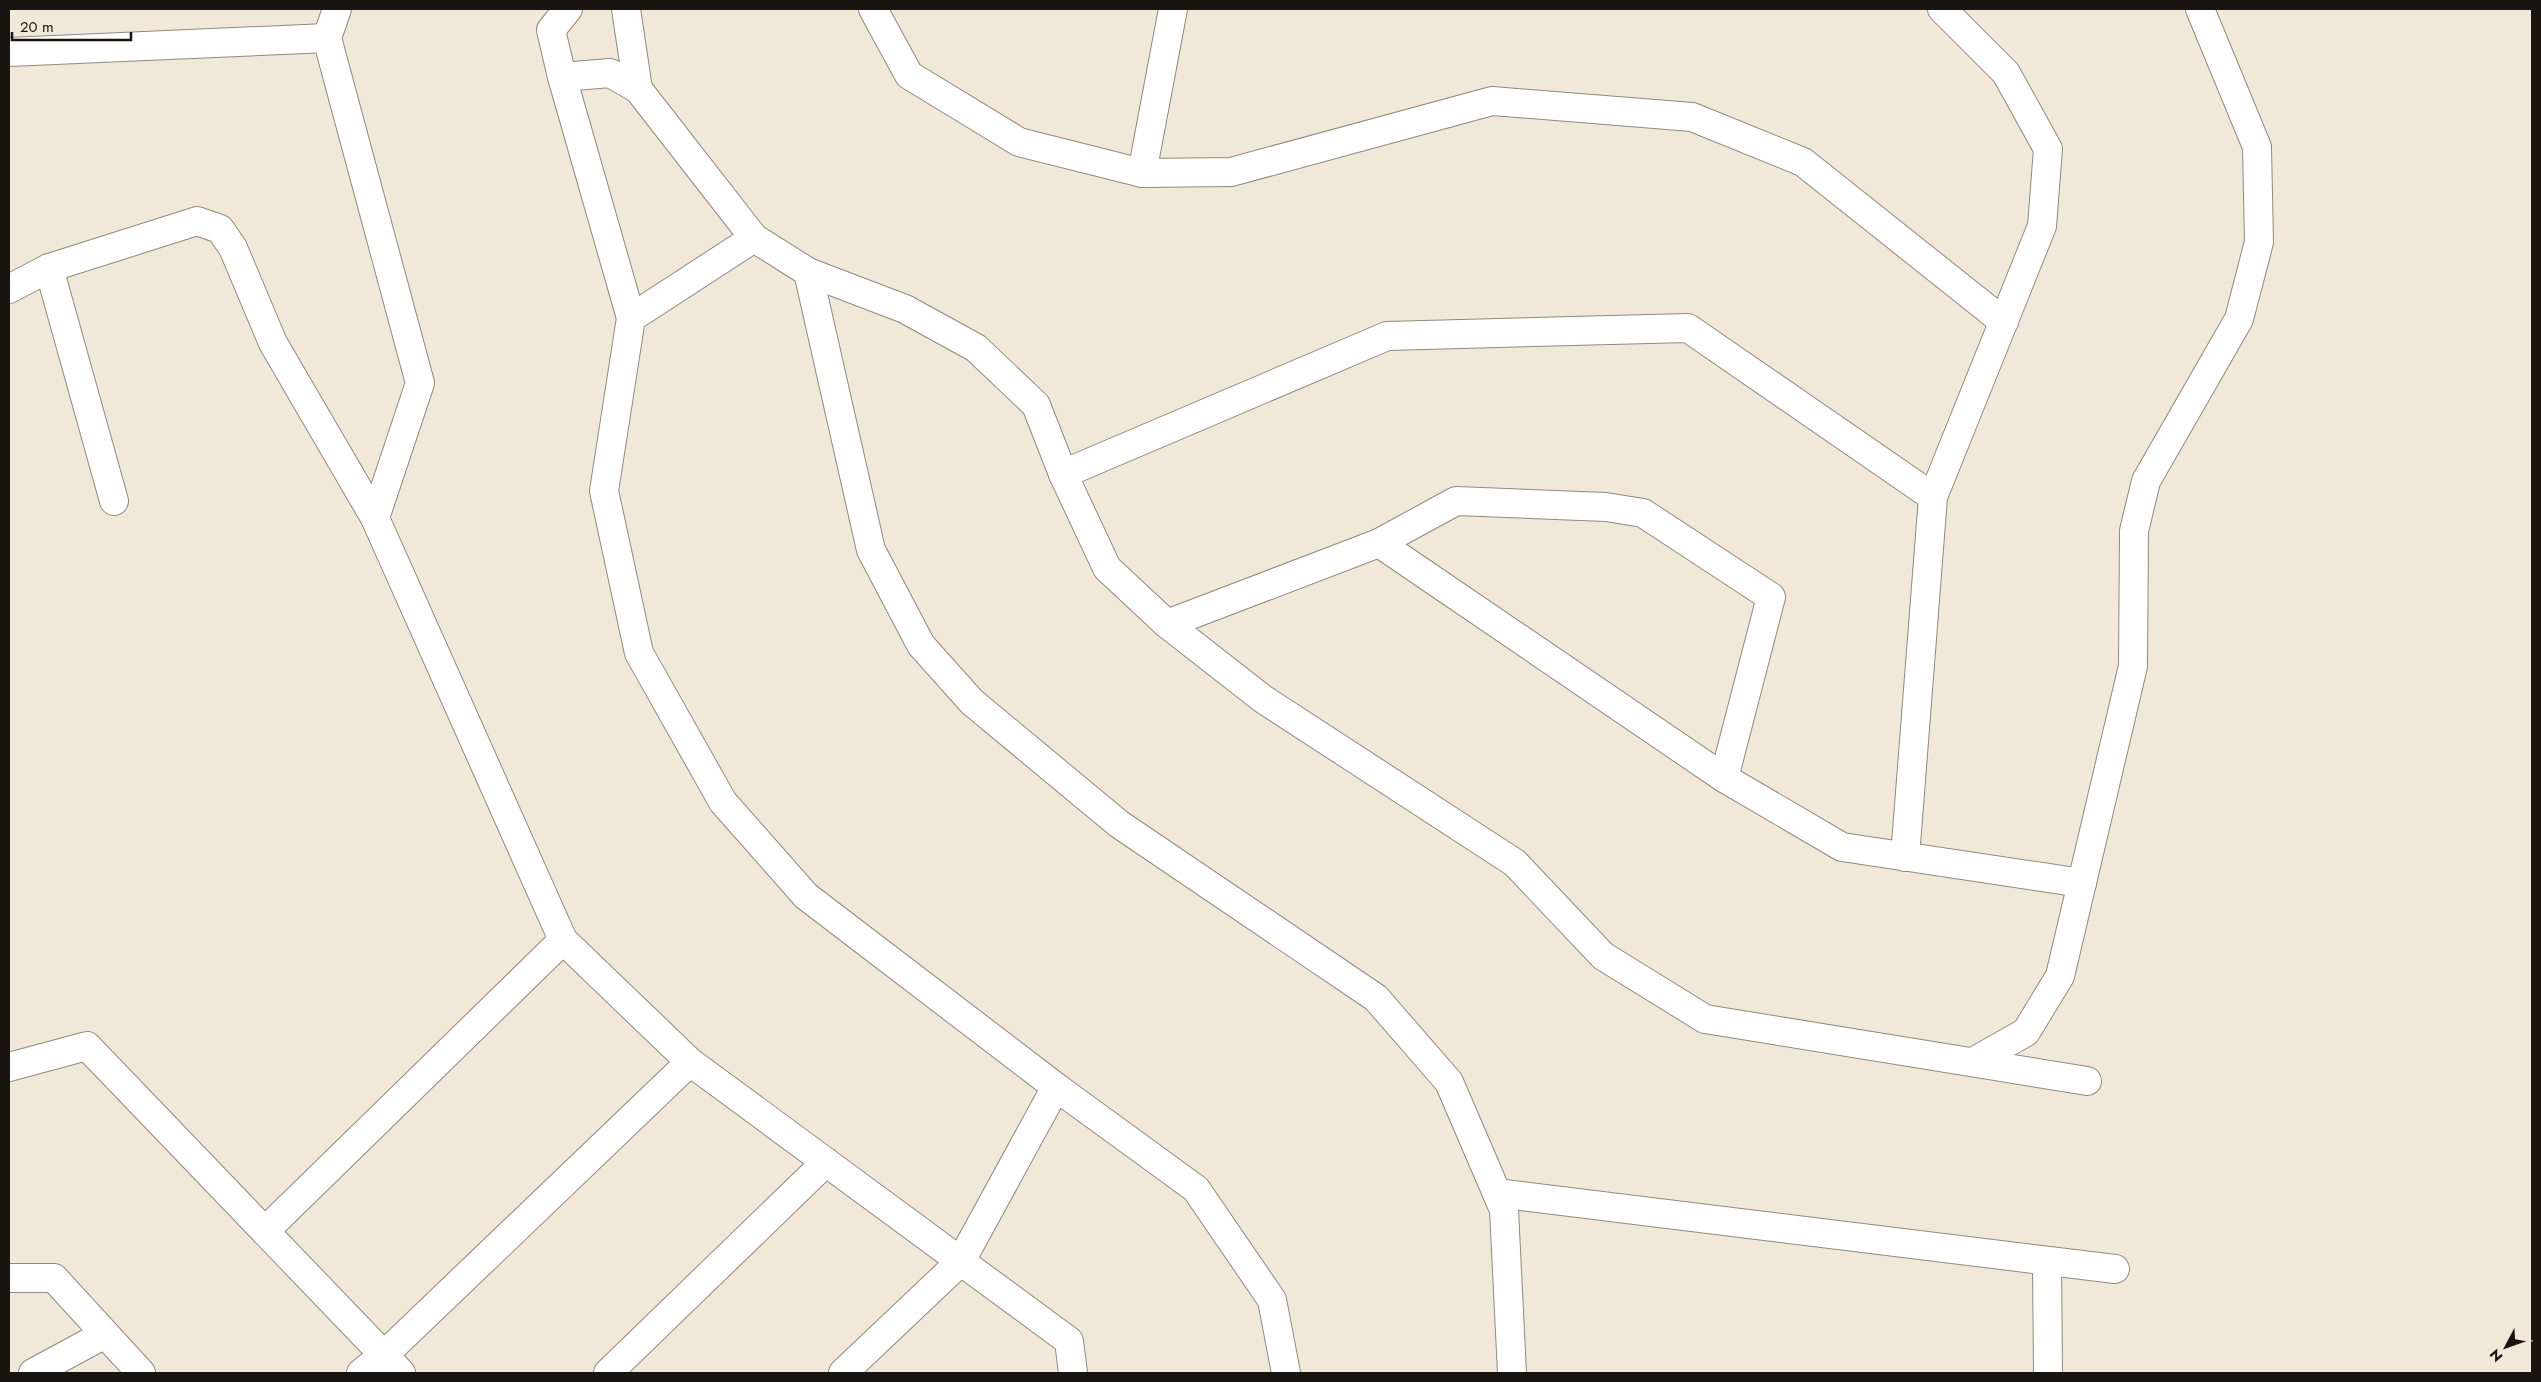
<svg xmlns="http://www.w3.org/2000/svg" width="2541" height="1382" font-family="Jost,sans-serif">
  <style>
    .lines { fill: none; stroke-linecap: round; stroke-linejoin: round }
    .street-casing { stroke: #91897b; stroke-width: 30 }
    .street { stroke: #fff; stroke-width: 28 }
  </style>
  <rect width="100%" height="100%" fill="#f2e8da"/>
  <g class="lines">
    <defs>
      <g id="street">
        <polyline points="337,9 327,38 420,383 375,518"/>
        <polyline points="568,9 551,30 562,77 631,318"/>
        <polyline points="626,9 638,89"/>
        <polyline points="873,9 909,75 1019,142 1142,173 1231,172 1492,101 1692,117 1803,162 2004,322"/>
        <polyline points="9,52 327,38"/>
        <polyline points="562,77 610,73 638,89 754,238 808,272 871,550 921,645 972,702 1119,824 1376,998 1449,1082 1504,1210 1512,1373"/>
        <polyline points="1142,173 1173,9"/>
        <polyline points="754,238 631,318 604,491 639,653 723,802 806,896 1056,1087 1196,1189 1272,1300 1286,1373"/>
        <polyline points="49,268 114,501"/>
        <polyline points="808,272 905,309 976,348 1036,405 1063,474 1107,568 1167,624 1379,543 1724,778 1842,847 2082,883"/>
        <polyline points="9,289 49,268 197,221 220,229 233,248 273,343 375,518 563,940 690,1062 1069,1341 1073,1373"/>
        <polyline points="1063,474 1387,336 1688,328 1933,497"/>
        <polyline points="1379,543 1456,501 1606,507 1643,513 1771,597 1724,778"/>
        <polyline points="1167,624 1263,699 1515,863 1603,956 1705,1019 2087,1081"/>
        <polyline points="1905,857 1933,497 2042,226 2048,149 2006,73 1942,9"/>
        <polyline points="1973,1062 2026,1032 2060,976 2133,666 2134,531 2146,481 2239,319 2259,242 2257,147 2200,9"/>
        <polyline points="9,1067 87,1046 401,1373"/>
        <polyline points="1497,1193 2115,1269"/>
        <polyline points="265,1231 563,940"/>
        <polyline points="2047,1261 2048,1373"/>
        <polyline points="9,1278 54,1278 141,1373"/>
        <polyline points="33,1373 105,1334"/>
        <polyline points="361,1373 384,1355 690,1062"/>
        <polyline points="608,1373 826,1162"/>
        <polyline points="843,1373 961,1261 1056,1087"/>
      </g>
    </defs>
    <!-- street casing -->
    <use href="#street" class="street-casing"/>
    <!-- street -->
    <use href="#street" class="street"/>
  </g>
  <!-- border -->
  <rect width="2541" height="1382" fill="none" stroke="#181510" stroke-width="20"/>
  <!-- north arrow -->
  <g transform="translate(2506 1347) rotate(229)" stroke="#f2e8da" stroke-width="4" paint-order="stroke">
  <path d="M0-4L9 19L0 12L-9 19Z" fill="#181510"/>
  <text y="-8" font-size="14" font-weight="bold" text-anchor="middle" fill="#181510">N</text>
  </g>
  <!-- scale -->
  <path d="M12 32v8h119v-8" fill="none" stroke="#181510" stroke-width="2.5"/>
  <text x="20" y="32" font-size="15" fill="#181510" stroke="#f2e8da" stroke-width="4" paint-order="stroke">20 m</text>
</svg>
